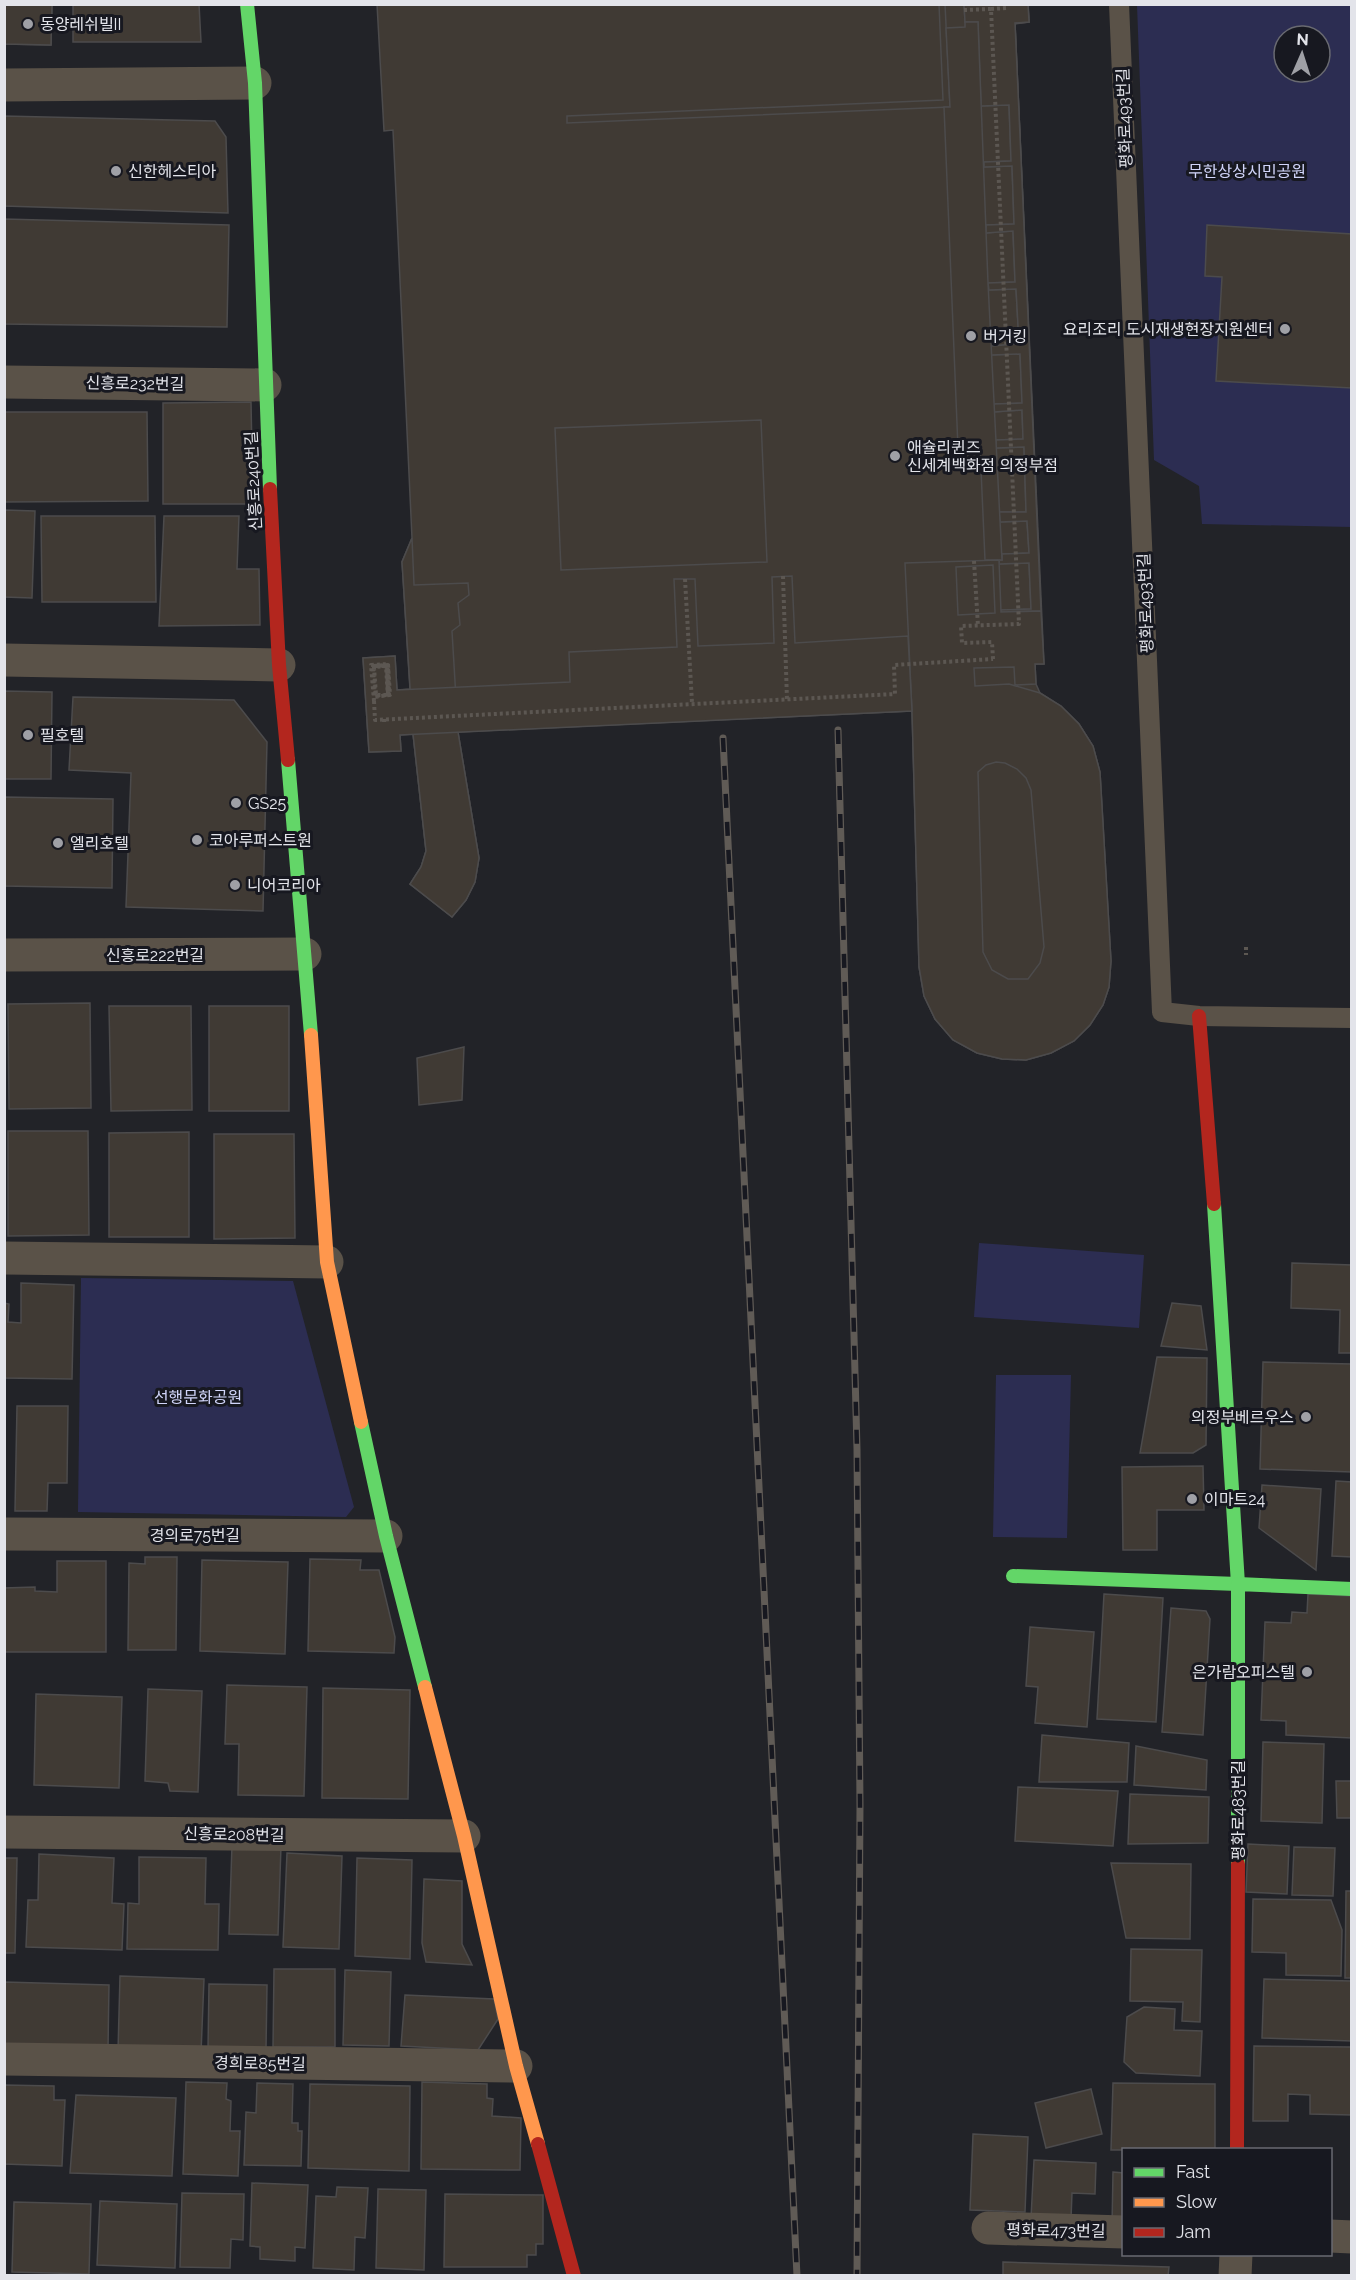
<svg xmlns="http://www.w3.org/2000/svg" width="1356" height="2280" font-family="Raleway,'Noto Sans KR',sans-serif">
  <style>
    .green { fill: #2c2d52; fill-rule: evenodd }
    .building { fill: #403a34; stroke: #4c4b4c; stroke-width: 1.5; fill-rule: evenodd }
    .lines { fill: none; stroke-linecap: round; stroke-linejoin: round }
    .path { stroke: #5c5752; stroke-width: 4; stroke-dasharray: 3 3; stroke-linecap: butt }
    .lane { stroke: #5a5248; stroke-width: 20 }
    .street { stroke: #5a5248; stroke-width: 33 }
    .fast { stroke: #63d668; stroke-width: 14 }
    .slow { stroke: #ff974d; stroke-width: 14 }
    .jam { stroke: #b3261e; stroke-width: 14 }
    .rail-casing { stroke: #605b56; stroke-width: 7 }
    .rail { stroke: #171820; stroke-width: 4.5; stroke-dasharray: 14; stroke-linecap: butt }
    .path-bridge { stroke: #5c5752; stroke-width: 4; stroke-dasharray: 3 3; stroke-linecap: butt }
    .poi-dot { fill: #9fa0a6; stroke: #171820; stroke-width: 2 }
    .labels { text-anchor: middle; stroke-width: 6; stroke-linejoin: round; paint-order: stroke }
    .poi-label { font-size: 16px; fill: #e3e4ea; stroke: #171820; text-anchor: start }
    .street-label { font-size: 16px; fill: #e3e4ea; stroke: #171820 }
    .park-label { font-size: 16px; fill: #d1d5fa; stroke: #171820 }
  </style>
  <rect width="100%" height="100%" fill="#222328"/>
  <!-- green -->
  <g class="green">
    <path d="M1137 5H1351V527L1202 524 1199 486 1154 460ZM1284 36H1320V72H1284Z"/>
    <polygon points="979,1243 1144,1255 1139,1328 974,1317"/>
    <polygon points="81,1278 293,1281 354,1507 346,1517 78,1512"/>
    <polygon points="996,1375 1071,1375 1067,1538 993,1537"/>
  </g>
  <!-- building -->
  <g class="building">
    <polygon points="4,4 52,4 51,45 4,44"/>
    <polygon points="4,4 52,4 51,45 4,44"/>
    <polygon points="73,4 199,4 201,42 73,42"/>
    <polygon points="377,4 1028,4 1029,22 1015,24 1044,664 1035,664 1036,684 1040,693 1061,706 1079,724 1093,746 1100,772 1111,961 1109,987 1103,1005 1090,1025 1074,1041 1051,1053 1026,1060 1002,1059 977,1053 953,1040 935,1019 924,996 919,967 912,711 458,732 479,858 475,882 466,900 452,917 410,884 421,867 426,851 413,734 400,735 401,751 369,752 363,658 395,656 397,690 410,689 402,562 412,538 393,130 384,131"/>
    <polygon points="939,4 945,4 950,107 567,123 567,116 943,100"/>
    <polygon points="964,4 1028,4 1029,22 1015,23 1041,611 1001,612 1001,610 1031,609 1029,563 999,564 999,560 1002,560 1002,554 1029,553 1027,521 1000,522 999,512 1026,512 1024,447 996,448 996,440 1023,439 1022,410 994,412 994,404 1022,403 1020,354 991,355 991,346 1019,344 1016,289 989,290 988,283 1015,282 1013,231 986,233 986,225 1014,224 1012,166 984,167 984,162 1011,161 1009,105 981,106 978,22 965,22"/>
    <polygon points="964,4 1028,4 1029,22 1015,23 1041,611 1001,612 1001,610 1031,609 1029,563 999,564 999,560 1002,560 1002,554 1029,553 1027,521 1000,522 999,512 1026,512 1024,447 996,448 996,440 1023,439 1022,410 994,412 994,404 1022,403 1020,354 991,355 991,346 1019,344 1016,289 989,290 988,283 1015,282 1013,231 986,233 986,225 1014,224 1012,166 984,167 984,162 1011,161 1009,105 981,106 978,22 965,22"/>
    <polygon points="965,22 978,22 988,283 1002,560 985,560 980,447 958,448 944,107 950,107 946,28 965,27"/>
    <polygon points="4,116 215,121 226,137 228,213 4,206"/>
    <polygon points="4,219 229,225 227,327 4,324"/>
    <polygon points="1207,225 1352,234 1352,388 1216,381 1222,277 1205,276"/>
    <polygon points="251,402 253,504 163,504 163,403"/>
    <polygon points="4,412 147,412 148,501 4,502"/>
    <polygon points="761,420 767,562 561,570 555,428"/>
    <polygon points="4,510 35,511 32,598 4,597"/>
    <polygon points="41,516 155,516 156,602 42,602"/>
    <polygon points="164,516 239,516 237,569 259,569 260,625 159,626"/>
    <polygon points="412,538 414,585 468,583 469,595 458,603 460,625 452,631 458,732 479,858 475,882 466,900 452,917 410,884 421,867 426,851 413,734 402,562"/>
    <path d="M999 560 1001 612 1041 611 1044 664H1035L1036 684 1015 685 1014 667 974 668 975 686 1009 684 1040 693 1061 706 1079 724 1093 746 1100 772 1111 961 1109 987 1103 1005 1090 1025 1074 1041 1051 1053 1026 1060 1002 1059 977 1053 953 1040 935 1019 924 996 919 967 912 711 905 563ZM993 565 995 613 958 615 956 567ZM996 762 1005 763 1017 769 1026 778 1031 790 1044 947 1040 963 1028 979H1008L992 970 983 952 978 772 986 765Z"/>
    <polygon points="792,576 795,643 908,636 912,711 400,735 401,751 369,752 363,658 395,656 397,690 570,682 569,652 677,647 674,579 695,579 698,646 774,643 772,577"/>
    <polygon points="4,691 52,692 51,779 4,779"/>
    <polygon points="73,697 234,700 267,742 263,911 126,907 131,773 69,770"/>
    <polygon points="4,797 113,799 112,888 4,886"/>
    <polygon points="90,1003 91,1108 9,1109 8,1004"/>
    <polygon points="109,1006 191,1006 192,1110 111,1111"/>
    <rect x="209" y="1006" width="80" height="105"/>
    <polygon points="464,1047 462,1100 419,1105 417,1058"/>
    <polygon points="8,1131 88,1131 89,1235 8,1236"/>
    <polygon points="189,1132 189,1237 109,1237 109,1133"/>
    <polygon points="214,1134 294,1134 295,1238 214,1239"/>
    <polygon points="1292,1263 1352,1265 1352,1353 1339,1353 1340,1310 1291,1308"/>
    <polygon points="21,1283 74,1285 72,1379 4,1378 4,1303 9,1304 8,1322 21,1323"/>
    <polygon points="1172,1303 1201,1306 1207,1350 1161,1346"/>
    <polygon points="1157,1357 1207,1358 1206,1445 1193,1453 1140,1453"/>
    <polygon points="1263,1362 1352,1364 1352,1472 1260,1469"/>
    <polygon points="17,1406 68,1406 67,1483 48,1483 47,1511 15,1511"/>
    <polygon points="1203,1466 1204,1510 1157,1510 1157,1550 1123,1550 1122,1467"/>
    <polygon points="1336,1481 1352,1482 1352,1557 1332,1556"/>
    <polygon points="1262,1485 1321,1489 1316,1570 1259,1528"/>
    <polygon points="145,1557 177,1557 176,1650 128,1650 129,1563 145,1564"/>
    <polygon points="310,1559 361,1560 360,1570 379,1570 395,1637 394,1653 308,1651"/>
    <polygon points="202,1560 288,1562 285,1654 200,1651"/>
    <polygon points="57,1561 106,1561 106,1652 4,1652 4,1588 35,1587 35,1591 57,1592"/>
    <polygon points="1104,1594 1163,1598 1156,1722 1097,1719"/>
    <polygon points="1308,1594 1352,1596 1352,1738 1286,1735 1286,1721 1261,1720 1265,1622 1291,1623 1292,1612 1307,1613"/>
    <polygon points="1171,1608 1206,1611 1210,1619 1203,1735 1162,1732"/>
    <polygon points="1030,1627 1094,1632 1087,1727 1035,1723 1038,1687 1026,1686"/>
    <polygon points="227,1685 307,1687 304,1796 238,1795 239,1744 225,1744"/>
    <polygon points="323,1688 410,1690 408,1799 322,1798"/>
    <polygon points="148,1689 202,1691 198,1792 170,1791 168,1783 145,1781"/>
    <polygon points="36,1694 122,1697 119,1788 34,1785"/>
    <polygon points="1042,1735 1129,1743 1127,1782 1039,1782"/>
    <polygon points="1263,1742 1324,1744 1322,1823 1261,1821"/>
    <polygon points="1136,1746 1207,1760 1206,1790 1134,1785"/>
    <polygon points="1336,1781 1352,1781 1352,1818 1337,1818"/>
    <polygon points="1018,1787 1118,1791 1113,1846 1015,1841"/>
    <polygon points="1130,1794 1209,1797 1208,1843 1128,1844"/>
    <polygon points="1248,1844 1289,1846 1287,1894 1246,1892"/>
    <polygon points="232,1845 281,1846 278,1935 229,1934"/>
    <polygon points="1294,1847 1335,1848 1333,1896 1292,1895"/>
    <polygon points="287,1853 342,1856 339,1949 283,1947"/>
    <polygon points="39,1854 114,1858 112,1903 124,1904 122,1950 26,1947 28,1900 38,1900"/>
    <polygon points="139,1857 206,1858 205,1904 219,1904 218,1950 127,1949 128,1903 139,1904"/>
    <polygon points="4,1858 17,1858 15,1953 4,1953"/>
    <polygon points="357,1858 412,1860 410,1959 355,1956"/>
    <polygon points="1111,1863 1191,1864 1190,1939 1126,1938"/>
    <polygon points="424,1879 462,1881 462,1944 472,1965 426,1962 422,1943"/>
    <polygon points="1346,1891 1352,1891 1352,1978 1345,1978"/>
    <polygon points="1253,1899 1331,1900 1342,1930 1341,1976 1286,1975 1286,1953 1252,1952"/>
    <polygon points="1131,1949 1202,1950 1200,2022 1182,2021 1183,2002 1130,2001"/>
    <polygon points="274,1969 335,1969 335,2047 273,2047"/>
    <polygon points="345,1970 391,1972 389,2046 343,2045"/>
    <polygon points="120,1976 204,1979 201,2053 118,2051"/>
    <polygon points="1264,1979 1352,1981 1352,2041 1262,2038"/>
    <polygon points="4,1982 109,1985 108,2049 4,2047"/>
    <polygon points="209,1984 267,1985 266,2050 208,2049"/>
    <polygon points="405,1995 494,1999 498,2019 478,2050 401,2046"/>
    <polygon points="1144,2007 1175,2009 1174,2030 1202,2031 1200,2076 1136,2073 1124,2062 1127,2017"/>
    <polygon points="1254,2046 1352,2047 1352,2115 1310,2114 1310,2095 1288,2094 1288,2121 1253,2121"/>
    <polygon points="186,2082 227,2083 226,2099 231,2101 230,2131 240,2131 238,2176 183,2174"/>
    <polygon points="422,2082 487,2084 487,2098 493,2099 492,2116 521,2118 520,2170 421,2169"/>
    <polygon points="257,2083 293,2084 292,2123 298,2123 298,2131 302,2131 301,2166 244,2165 246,2112 256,2113"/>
    <polygon points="1113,2083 1215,2084 1215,2150 1111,2150"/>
    <polygon points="310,2084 410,2086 409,2171 308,2168"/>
    <polygon points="4,2085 54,2086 54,2100 65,2100 62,2166 4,2164"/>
    <polygon points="1091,2089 1102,2134 1046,2148 1035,2103"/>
    <polygon points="76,2095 176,2098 172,2176 70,2173"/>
    <polygon points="973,2134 1028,2137 1025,2212 970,2210"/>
    <polygon points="1034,2160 1096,2163 1095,2194 1072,2193 1071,2219 1031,2218"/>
    <polygon points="1113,2172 1124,2173 1124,2226 1112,2226"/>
    <polygon points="252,2183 308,2185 305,2248 295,2247 295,2261 260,2259 260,2247 250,2246"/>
    <polygon points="337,2187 368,2188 365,2238 355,2237 354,2270 313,2268 316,2196 336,2197"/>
    <polygon points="378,2189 426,2190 424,2270 376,2268"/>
    <polygon points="182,2193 244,2194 243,2240 231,2239 230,2268 180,2267"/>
    <polygon points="445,2194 543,2195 543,2244 536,2244 536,2255 527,2255 527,2267 444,2267"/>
    <polygon points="100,2201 177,2204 175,2268 97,2265"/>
    <polygon points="14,2202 91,2204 89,2274 12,2272"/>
    <polygon points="1003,2262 1169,2267 1168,2276 1003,2276"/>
  </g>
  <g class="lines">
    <!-- path -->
    <g class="path">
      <polyline points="991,9 1006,8"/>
      <polyline points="964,10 991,9 1019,624 961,626 962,643 992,642 993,659"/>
      <polyline points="974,561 978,626"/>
      <polyline points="783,576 787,700"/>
      <polyline points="685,579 692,703"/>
      <polyline points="374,701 371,665 388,664 390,695 374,697 373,666 388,665 389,695 375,696 374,666 387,666 388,695 376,695 374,667 386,666 388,698"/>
      <polyline points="384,719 384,725"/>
      <polyline points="1246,947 1246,955"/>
    </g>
    <!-- lane -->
    <polyline class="lane" points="1119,4 1162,1012 1199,1016 1352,1018"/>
    <!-- street -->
    <g class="street">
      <polyline points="4,85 255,83"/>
      <polyline points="4,382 265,385"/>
      <polyline points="4,660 279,665"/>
      <polyline points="4,955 305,954"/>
      <polyline points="4,1258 327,1262"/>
      <polyline points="4,1534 386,1536"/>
      <polyline points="4,1832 464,1836"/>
      <polyline points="4,2059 516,2066"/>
      <polyline points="988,2228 1124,2232"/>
      <polyline points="1330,2236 1352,2237"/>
      <polyline points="1235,2276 1236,2254"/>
    </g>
    <!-- fast -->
    <g class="fast">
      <polyline points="247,4 255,83 270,489"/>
      <polyline points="288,760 311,1035"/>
      <polyline points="361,1422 386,1536 425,1687"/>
      <polyline points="1013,1576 1238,1584 1214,1204"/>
      <polyline points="1238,1864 1238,1584 1352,1589"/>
    </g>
    <!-- slow -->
    <g class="slow">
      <polyline points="311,1035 327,1262 361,1422"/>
      <polyline points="425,1687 464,1836 516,2066 538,2144"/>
    </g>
    <!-- jam -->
    <g class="jam">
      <polyline points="270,489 279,665 288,760"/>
      <polyline points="1199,1016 1214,1204"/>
      <polyline points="538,2144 574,2276"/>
      <polyline points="1237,2150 1238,1864"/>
    </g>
    <defs>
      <g id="rail">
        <polyline points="838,730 857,1449 860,1806 857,2276"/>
        <polyline points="723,738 797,2276"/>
      </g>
    </defs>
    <!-- rail casing -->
    <use href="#rail" class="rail-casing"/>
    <!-- rail -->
    <use href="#rail" class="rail"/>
    <!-- path-bridge -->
    <polyline class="path-bridge" points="374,701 375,720 895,694 894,665 993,659"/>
  </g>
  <!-- markers -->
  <g class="poi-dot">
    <circle cx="28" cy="24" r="6"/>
    <circle cx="116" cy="171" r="6"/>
    <circle cx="1285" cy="329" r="6"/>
    <circle cx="971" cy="336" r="6"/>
    <circle cx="895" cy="456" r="6"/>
    <circle cx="28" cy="735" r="6"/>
    <circle cx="236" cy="803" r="6"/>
    <circle cx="197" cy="840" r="6"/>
    <circle cx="58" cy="843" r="6"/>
    <circle cx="235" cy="885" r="6"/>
    <circle cx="1306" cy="1417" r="6"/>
    <circle cx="1192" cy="1499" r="6"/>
    <circle cx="1307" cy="1672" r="6"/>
  </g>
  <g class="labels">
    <!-- poi labels -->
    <g class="poi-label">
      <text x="40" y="30">동양레쉬빌II</text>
      <text x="128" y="177">신한헤스티아</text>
      <text x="1273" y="335" text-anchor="end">요리조리 도시재생현장지원센터</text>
      <text x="983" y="342">버거킹</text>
      <text x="907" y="453">애슐리퀸즈<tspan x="907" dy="18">신세계백화점 의정부점</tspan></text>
      <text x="40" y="741">필호텔</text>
      <text x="248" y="809">GS25</text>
      <text x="209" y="846">코아루퍼스트원</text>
      <text x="70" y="849">엘리호텔</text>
      <text x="247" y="891">니어코리아</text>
      <text x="1294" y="1423" text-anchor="end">의정부베르우스</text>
      <text x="1204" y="1505">이마트24</text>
      <text x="1295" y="1678" text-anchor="end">은가람오피스텔</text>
    </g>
    <!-- street labels -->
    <g class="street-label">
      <text transform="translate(1124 118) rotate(-92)" y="6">평화로493번길</text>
      <text transform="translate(135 383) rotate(1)" y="6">신흥로232번길</text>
      <text transform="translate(253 481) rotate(-93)" y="6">신흥로240번길</text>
      <text transform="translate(1145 603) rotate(-92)" y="6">평화로493번길</text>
      <text x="155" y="961">신흥로222번길</text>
      <text x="195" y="1541">경의로75번길</text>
      <text transform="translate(1238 1810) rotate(-90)" y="6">평화로483번길</text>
      <text transform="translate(234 1834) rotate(1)" y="6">신흥로208번길</text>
      <text transform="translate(260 2063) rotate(1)" y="6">경희로85번길</text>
      <text transform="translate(1056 2230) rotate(1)" y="6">평화로473번길</text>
    </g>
    <!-- park labels -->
    <g class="park-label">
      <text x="1247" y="177">무한상상시민공원</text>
      <text x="198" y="1403">선행문화공원</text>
    </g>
  </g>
  <!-- border -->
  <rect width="1356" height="2280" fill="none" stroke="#e3e4ea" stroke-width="12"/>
  <!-- legend -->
  <rect x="1122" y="2148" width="210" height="108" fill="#171820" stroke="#696a71" stroke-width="1.5"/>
  <rect x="1134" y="2168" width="30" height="9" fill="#63d668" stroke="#696a71" stroke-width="1.5"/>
  <text x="1176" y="2178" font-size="18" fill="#e3e4ea">Fast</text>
  <rect x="1134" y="2198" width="30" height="9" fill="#ff974d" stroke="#696a71" stroke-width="1.5"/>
  <text x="1176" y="2208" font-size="18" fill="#e3e4ea">Slow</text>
  <rect x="1134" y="2228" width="30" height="9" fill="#b3261e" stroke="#696a71" stroke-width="1.5"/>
  <text x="1176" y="2238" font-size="18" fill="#e3e4ea">Jam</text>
  <!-- north arrow -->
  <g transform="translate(1302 54) rotate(3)"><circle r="28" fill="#171820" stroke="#696a71" stroke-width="1.5"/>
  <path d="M0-4.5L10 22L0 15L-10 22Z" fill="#9fa0a6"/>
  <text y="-9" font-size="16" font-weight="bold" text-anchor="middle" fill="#e3e4ea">N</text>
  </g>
</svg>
